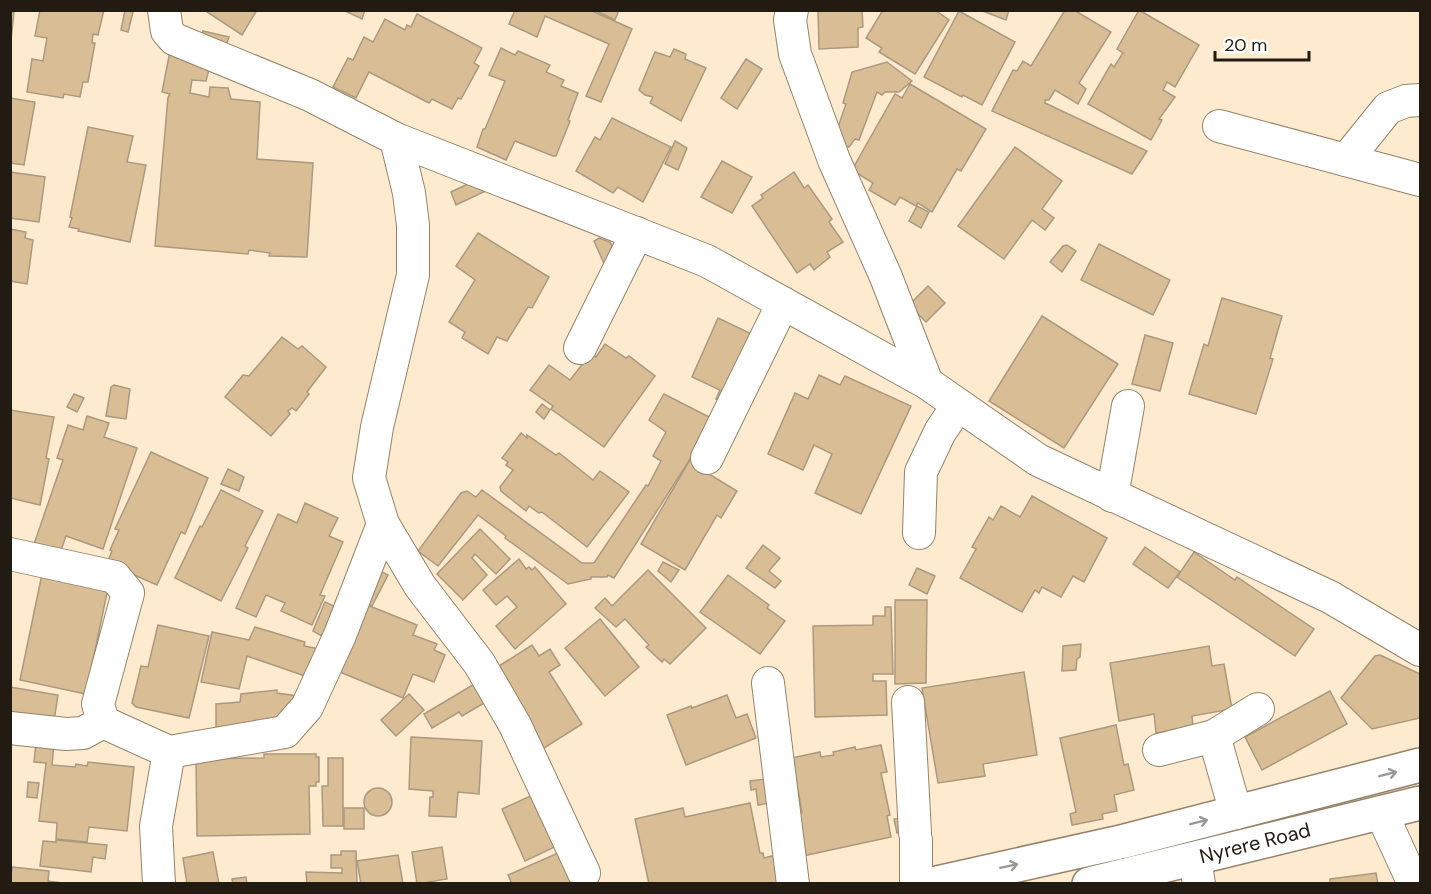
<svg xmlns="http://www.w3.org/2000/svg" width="1431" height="894" font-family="'DM Sans',sans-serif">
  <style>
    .building { fill: #d9bd94; stroke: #ab997f; stroke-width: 1.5 }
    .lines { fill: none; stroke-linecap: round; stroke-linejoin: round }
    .minor-casing { stroke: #94836a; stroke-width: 34 }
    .major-casing { stroke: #94836a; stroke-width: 36 }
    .minor { stroke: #fff; stroke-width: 32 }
    .major { stroke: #fff; stroke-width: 33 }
    .oneway { stroke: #9b9894 }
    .labels { text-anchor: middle; stroke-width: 6; stroke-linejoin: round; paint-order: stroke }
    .street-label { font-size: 20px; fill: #211b11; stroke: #fff }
  </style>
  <rect width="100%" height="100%" fill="#feebcf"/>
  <!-- building -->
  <g class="building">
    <polygon points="40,10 104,10 98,35 93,34 92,43 95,43 88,82 83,82 80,97 64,94 63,98 27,92 32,59 43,61 47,38 35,36"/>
    <polygon points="125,10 133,12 128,32 121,30"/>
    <polygon points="204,10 257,10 242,35"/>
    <polygon points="343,10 365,10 362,19"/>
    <polygon points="515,10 590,10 632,29 601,102 586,96 609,44 545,16 537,37 509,24"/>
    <polygon points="594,10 619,10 615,20"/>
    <polygon points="818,10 862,10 863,27 858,28 858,47 819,49"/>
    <polygon points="883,10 935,10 949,20 915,74 879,52 882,48 866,38"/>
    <polygon points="980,10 1009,10 1006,20"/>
    <polygon points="1065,10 1074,10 1111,32 1079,83 1086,89 1078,104 1055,90 1049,100 1045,100 1045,103 1147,151 1132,174 992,111 1013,70 1017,71 1023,61 1031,66"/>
    <polygon points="1139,10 1199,45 1175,87 1167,82 1163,90 1175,97 1159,119 1162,120 1151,140 1088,104 1111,64 1114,67 1123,53 1117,49"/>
    <polygon points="959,11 1015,42 982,105 963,95 962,97 924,77"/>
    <polygon points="10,12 14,12 10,50"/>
    <polygon points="417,14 482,48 474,63 479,66 461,99 458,98 452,109 432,99 429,103 369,72 356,98 333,87 348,58 353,60 364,37 373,42 385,19 405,30 407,25 411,27"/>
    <polygon points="203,31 229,37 224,51 199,45"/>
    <polygon points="501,48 515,55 518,51 550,65 546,72 564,80 561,86 578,93 568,120 570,121 556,156 553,156 515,141 506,160 477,147 483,129 485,129 505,81 489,75"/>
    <polygon points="674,49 686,54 685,59 706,68 681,121 650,103 653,97 645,95 639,90 655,52 670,57"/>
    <polygon points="170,51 211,62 206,81 192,80 190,93 209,97 210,87 228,88 231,99 260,102 257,159 313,163 307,257 269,256 270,253 249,250 248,254 155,246 168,97 170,94 162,92"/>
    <polygon points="746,59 762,69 737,109 721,98"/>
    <polygon points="887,62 912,81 899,92 885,92 882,95 877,92 859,140 855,139 849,147 836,147 836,133 846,104 843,103 852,72"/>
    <polygon points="910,84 986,129 961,171 957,169 932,212 918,203 916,206 900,197 895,205 869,190 873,183 852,170 895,94 902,98"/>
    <polygon points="10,98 35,102 24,165 10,163"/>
    <polygon points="612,118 671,147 643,202 618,187 613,193 576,171 595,137 600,140"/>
    <polygon points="88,127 133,136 127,162 146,165 130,242 78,231 79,229 69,227 72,218 70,217"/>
    <polygon points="675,141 687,148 678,170 665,164"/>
    <polygon points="1015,147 1062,181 1042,209 1054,218 1045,230 1032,220 1004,259 958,226"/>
    <polygon points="722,161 752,177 732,213 701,197"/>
    <polygon points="10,172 45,177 39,222 10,218"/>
    <polygon points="794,172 804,188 808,185 832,219 829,222 843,242 827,252 830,257 814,270 810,264 797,273 752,206 763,198 761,195"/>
    <polygon points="474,181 488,190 456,205 451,192"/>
    <polygon points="917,206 929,212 921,228 909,221"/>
    <polygon points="10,229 26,232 25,238 33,240 27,284 10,281"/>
    <polygon points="478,233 549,277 532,308 528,307 507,341 497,337 488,354 462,338 465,332 449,322 475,280 456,266"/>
    <polygon points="599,238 610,242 614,250 606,268 594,241"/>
    <polygon points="1099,244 1170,280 1153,315 1081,280"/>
    <polygon points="1067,245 1076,251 1062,272 1050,262 1063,246"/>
    <polygon points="928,286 945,303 926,322 909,305"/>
    <polygon points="1222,298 1282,316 1270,358 1273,359 1256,414 1189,394 1204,344 1208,346"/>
    <polygon points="1042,316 1118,364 1064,448 989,401"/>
    <polygon points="718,318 758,337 727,403 716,399 720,390 692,377"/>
    <polygon points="1145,335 1173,343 1160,391 1132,384"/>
    <polygon points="282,337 298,349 302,346 326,367 307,392 309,394 296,411 292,408 288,411 290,414 271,436 225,397 243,375 249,376"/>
    <polygon points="605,344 626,358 629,356 655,376 604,447 551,409 553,406 530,390 549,365 570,380 592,352 596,357"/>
    <polygon points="819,375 840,385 845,376 911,406 861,514 815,493 832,454 814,445 803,470 768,454 795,393 808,399"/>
    <polygon points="114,385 130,389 126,419 106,416 111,387"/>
    <polygon points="74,394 84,398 77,412 67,407"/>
    <polygon points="664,394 715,420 614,578 608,575 607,577 591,577 591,579 568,584 505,538 506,536 478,515 438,566 418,551 461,493 467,491 476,497 482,490 582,563 594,563 646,485 648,486 661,461 653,456 666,432 649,420"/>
    <polygon points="542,404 550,410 544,419 536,412"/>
    <polygon points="10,410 54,417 46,458 49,459 40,505 10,498"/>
    <polygon points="87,416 109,423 104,437 137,448 103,549 66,536 59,556 33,547 63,460 57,458 68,425 83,430"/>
    <polygon points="521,433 527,438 527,435 556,455 559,453 593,480 600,471 629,492 587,547 542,512 539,513 529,506 526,511 501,491 500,487 513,470 506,465 508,462 502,458"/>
    <polygon points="151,452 208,478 185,534 181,532 157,585 107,563 112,551 110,550 119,530 115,529"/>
    <polygon points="691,458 706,467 704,471 737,491 721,518 717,515 685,570 641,544"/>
    <polygon points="228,469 244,477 239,491 221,484"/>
    <polygon points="221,490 263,511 245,546 248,548 221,601 175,578 200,526 202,527"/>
    <polygon points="1032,496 1107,538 1084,582 1073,576 1061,597 1042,587 1039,593 1035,590 1022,612 960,578 976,549 972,547 989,517 993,520 1001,506 1020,517"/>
    <polygon points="305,503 338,518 329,536 343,542 320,595 325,596 312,625 281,611 285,603 266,595 256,617 236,608 278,514 297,523"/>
    <polygon points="480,529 510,559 496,574 475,554 472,558 487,575 463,600 437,574"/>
    <polygon points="763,545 780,558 769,571 781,581 775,588 746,568"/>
    <polygon points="1145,547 1180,572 1168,588 1133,564"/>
    <polygon points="1194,552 1235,580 1237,577 1314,629 1295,656 1177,577"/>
    <polygon points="519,559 526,569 529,567 532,570 535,567 566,604 515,649 496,626 517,607 507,596 496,605 483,590"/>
    <polygon points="663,562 679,570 671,582 658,571"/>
    <polygon points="917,568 935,576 927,594 909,585"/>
    <polygon points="376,569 388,575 372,606 361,601"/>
    <polygon points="648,570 706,628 670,664 664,659 662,662 646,647 649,645 625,619 616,627 595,608 605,598 612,606"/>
    <polygon points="42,574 108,588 86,694 20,680"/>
    <polygon points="728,575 769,605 767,608 785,621 760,654 700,612"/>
    <polygon points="895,600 927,600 926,683 895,684"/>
    <polygon points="325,602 338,608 325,638 313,631"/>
    <polygon points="362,603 417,625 413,635 437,644 434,650 445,655 434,682 413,674 403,698 335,670"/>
    <polygon points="885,607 891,607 893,674 873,674 873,681 886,681 887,715 815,717 813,626 873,625 873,616 885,616"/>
    <polygon points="600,619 639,667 605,696 565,648"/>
    <polygon points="158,625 209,636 189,718 136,707 132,703 141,666 148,667"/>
    <polygon points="255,627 305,642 304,646 320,649 308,677 247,656 239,689 201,682 212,632 249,640"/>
    <polygon points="1081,644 1080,657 1077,659 1076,670 1062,671 1063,646"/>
    <polygon points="532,645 539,656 550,649 560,665 549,672 582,724 541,750 488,673"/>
    <polygon points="1209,646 1212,666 1224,664 1232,709 1192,716 1193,727 1156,733 1154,714 1119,721 1110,663"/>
    <polygon points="1380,655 1420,674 1420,718 1372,729 1341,698 1375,656"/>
    <polygon points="1024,672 1037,755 983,764 985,776 938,783 922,688"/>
    <polygon points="476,683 491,699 462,716 459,712 432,728 424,714"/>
    <polygon points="10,687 58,695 54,721 10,714"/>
    <polygon points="277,690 277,693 299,696 280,718 243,723 243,729 216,729 216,704 240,702 241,694"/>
    <polygon points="1330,691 1347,724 1262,770 1245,737"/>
    <polygon points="409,694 424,710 396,736 381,720"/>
    <polygon points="727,695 736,718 747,714 756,738 686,765 667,715 691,706 692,708"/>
    <polygon points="1116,725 1124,765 1128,764 1134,790 1114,795 1117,811 1102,814 1103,819 1072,825 1070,814 1076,812 1060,738"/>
    <polygon points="411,737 482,741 479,794 458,792 456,817 429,816 430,797 433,797 433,791 409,789"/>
    <polygon points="36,742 54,744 52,765 75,767 76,764 87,766 88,762 134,767 127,831 89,827 87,842 56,839 57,823 39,821 46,763 34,762"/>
    <polygon points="881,745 887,772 881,773 890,815 887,816 891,837 798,857 790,815 802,813 798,790 794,791 787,759 820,752 821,757 834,755 833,752 855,747 856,750"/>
    <polygon points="264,754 316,754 316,757 319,757 319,782 316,782 316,786 309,786 310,834 197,836 196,759 264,758"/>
    <polygon points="328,758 343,758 343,826 323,826 322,786 328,786"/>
    <polygon points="766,779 769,803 758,805 756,789 751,790 750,781"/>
    <polygon points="28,782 39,783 37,798 27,797"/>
    <circle cx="378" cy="802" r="14"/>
    <polygon points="537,793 561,844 525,861 502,809"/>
    <polygon points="750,803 760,853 763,853 764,858 776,855 782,884 649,884 635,819 683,808 685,817"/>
    <rect x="344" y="808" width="20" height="21"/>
    <polygon points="906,817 909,830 897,833 894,819"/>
    <polygon points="56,840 107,845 105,859 93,857 91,872 40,866 43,841 56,842"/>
    <polygon points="442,847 447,879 417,884 412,852"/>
    <polygon points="341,851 356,851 357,884 307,884 306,872 342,873 342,868 331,868 331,855 341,855"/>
    <polygon points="213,852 219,884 187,884 183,858"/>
    <polygon points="558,853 572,884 512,884 508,875"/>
    <polygon points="398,855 403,884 361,884 357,861"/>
    <polygon points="12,867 49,871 48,881 69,884 10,884"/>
    <polygon points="1376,873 1378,884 1330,884 1330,879"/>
    <polygon points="246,877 247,884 233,884 232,879"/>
  </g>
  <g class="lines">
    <defs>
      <g id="minor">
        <polyline points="164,10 167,31 174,39 310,95 396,139 707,261 927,383 1038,460 1330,597 1420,650"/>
        <polyline points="792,10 790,20 795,54 834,160 886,277 927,383"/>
        <polyline points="1219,126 1420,180"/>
        <polyline points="1346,160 1388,108 1406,101 1420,100"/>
        <polyline points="580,348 637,233"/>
        <polyline points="707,458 783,303"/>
        <polyline points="1112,496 1128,406"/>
        <polyline points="383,524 420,586 479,663 515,725 584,873"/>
        <polyline points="919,533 921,472 940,432 958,405"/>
        <polyline points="10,554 115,577 128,593 98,704 103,722 169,752 285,732 307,707 340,635 383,524 369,478 377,427 413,275 413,225 409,193 396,139"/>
        <polyline points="768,683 793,884"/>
        <polyline points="908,702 915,833"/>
        <polyline points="10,728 66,734 83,733 103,722"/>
        <polyline points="1214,736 1258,709"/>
        <polyline points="1159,750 1214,736 1236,813"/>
        <polyline points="1381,812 1414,884"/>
        <polyline points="916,840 916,884"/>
        <polyline points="1195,858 1199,884"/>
        <polyline points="159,884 156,826 169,752"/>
      </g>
      <g id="major">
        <polyline points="932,884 1125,841 1420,765"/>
        <polyline points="1089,884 1420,803"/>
      </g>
    </defs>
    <!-- minor casing -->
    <use href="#minor" class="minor-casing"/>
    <!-- major casing -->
    <use href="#major" class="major-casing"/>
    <!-- minor -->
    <use href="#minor" class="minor"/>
    <!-- major -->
    <use href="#major" class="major"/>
  </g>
  <!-- one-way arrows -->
  <defs><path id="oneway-shaft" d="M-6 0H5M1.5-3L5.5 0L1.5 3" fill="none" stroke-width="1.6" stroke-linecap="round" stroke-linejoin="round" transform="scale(1.5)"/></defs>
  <g class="oneway">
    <use href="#oneway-shaft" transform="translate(1388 774) rotate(-14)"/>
    <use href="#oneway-shaft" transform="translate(1199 822) rotate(-14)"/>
    <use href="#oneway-shaft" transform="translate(1009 866) rotate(-12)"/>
  </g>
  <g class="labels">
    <!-- street labels -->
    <g class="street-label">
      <text transform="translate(1255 843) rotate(-14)" y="7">Nyrere Road</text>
    </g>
  </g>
  <!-- border -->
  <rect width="1431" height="894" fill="none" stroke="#211b11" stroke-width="24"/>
  <!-- scale -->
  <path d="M1215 51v9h94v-9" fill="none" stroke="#211b11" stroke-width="3"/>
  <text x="1224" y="51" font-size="18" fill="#211b11" stroke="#ffffff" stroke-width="4.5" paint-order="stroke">20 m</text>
</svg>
